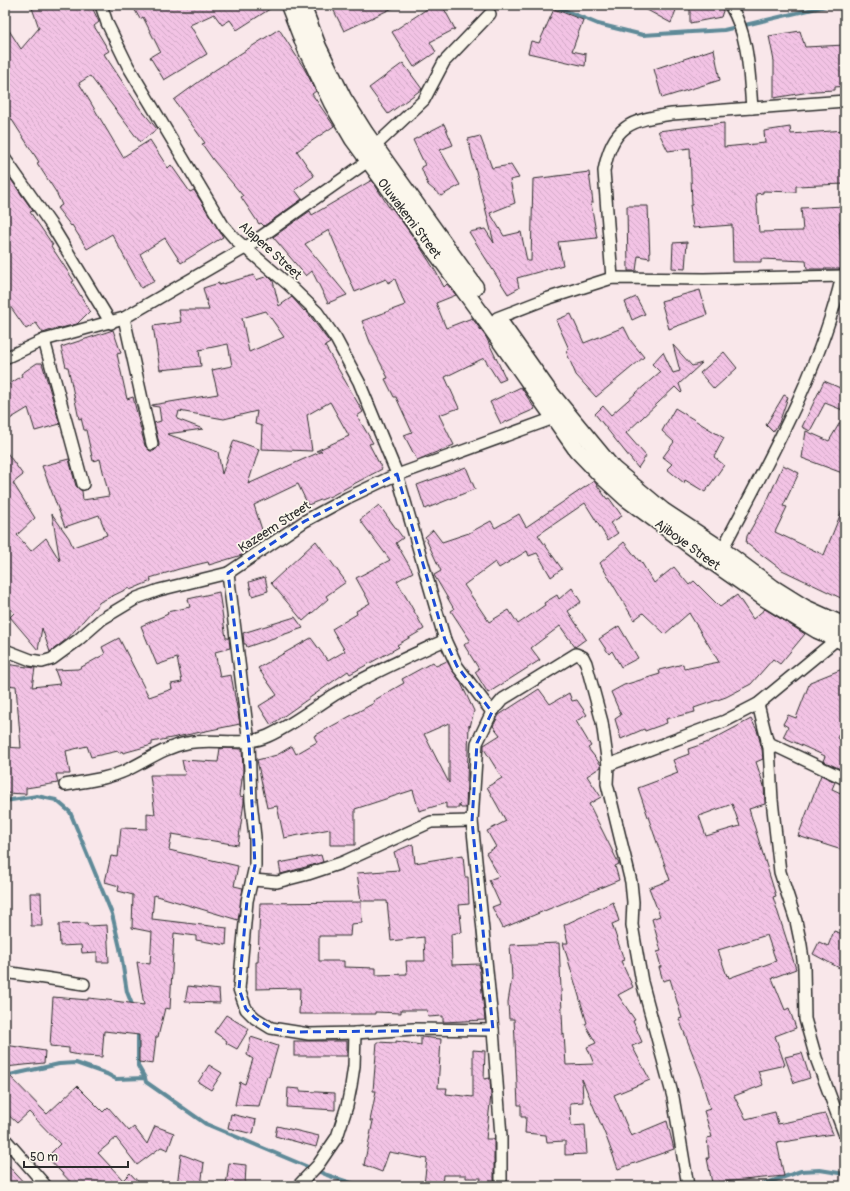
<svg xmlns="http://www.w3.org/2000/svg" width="850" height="1191" font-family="Pangolin,sans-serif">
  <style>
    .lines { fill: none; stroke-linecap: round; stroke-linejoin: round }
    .stream { stroke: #5f8a98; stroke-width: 4 }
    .building { fill: url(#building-back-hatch); stroke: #2b2b2b; fill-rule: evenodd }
    .street-casing { stroke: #2b2b2b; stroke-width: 14 }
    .secondary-casing { stroke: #2b2b2b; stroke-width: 19 }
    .street { stroke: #fbf7ec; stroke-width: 11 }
    .secondary { stroke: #fbf7ec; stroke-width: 16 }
    .marked { fill: none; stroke: #1d4ed8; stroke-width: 3; stroke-dasharray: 8 5; stroke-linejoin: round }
    .labels { text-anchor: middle; stroke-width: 3.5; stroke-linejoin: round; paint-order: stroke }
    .street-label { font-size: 13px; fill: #2b2b2b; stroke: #fbf7ec }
  </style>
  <defs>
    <pattern id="building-back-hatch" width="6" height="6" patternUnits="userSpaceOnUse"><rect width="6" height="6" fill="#f3c3e5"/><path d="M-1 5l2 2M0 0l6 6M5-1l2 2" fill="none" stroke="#d0a8c5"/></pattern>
  </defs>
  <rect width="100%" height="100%" fill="#f9e7ea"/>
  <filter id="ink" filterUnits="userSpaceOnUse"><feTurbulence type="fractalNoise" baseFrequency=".025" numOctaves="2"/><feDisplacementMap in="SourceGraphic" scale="8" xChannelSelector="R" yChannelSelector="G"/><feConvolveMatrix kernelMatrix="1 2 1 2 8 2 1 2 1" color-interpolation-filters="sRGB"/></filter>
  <g filter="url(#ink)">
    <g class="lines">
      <!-- stream -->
      <g class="stream">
        <polyline points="552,5 598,24 643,35 724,30 830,5"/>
        <polyline points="5,801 37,796 56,800 70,812 112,914 120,948 127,992 133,1007"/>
        <polyline points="138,1031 138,1066 145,1078"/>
        <polyline points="5,1076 59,1064 76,1063 107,1074 116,1079 145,1078 146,1082 206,1124 327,1175 360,1186"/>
        <polyline points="759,1186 801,1171 820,1170 845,1174"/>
      </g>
    </g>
    <!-- building -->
    <g class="building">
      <polygon points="31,5 91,5 99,22 94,26 109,51 104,54 139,107 157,129 140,142 90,76 79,83 123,157 150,140 168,168 171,165 190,192 194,190 223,237 181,263 165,238 140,254 155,281 141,288 112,234 87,249 72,225 71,226 57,208 62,205 56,192 37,163 39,162 5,109 5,24 21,49 39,28"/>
      <polygon points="132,5 276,5 237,30 230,20 222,25 214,14 190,25 207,54 164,80 150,57 160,51 143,17 140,19"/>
      <polygon points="331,5 399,5 344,31"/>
      <polygon points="433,5 442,5 455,29 430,42 436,52 414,67 392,32"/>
      <polygon points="638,5 678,5 671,23"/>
      <polygon points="690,5 720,5 723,11 721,17 690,23"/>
      <polygon points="554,9 583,20 572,51 586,54 585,66 528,53 531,41 539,43"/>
      <polygon points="279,29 304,68 316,91 312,94 334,126 297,151 314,176 295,190 302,199 264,226 261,223 259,224 241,197 243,196 214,161 202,144 205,143 174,100 215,70"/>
      <polygon points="800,31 805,47 845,45 845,86 835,87 835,90 815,91 774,98 774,61 769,36"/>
      <polygon points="714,49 720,80 662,98 654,69"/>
      <polygon points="403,63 422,89 388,114 369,88"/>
      <polygon points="724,123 724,147 765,143 764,131 790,127 791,134 845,130 845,184 796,186 796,192 763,191 763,193 756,194 759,232 803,231 801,208 845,206 845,222 839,222 842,269 807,269 806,261 761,259 761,262 733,262 732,225 693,228 690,205 692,205 690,148 668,151 658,131"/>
      <polygon points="444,124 453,145 440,150 460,185 441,196 428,185 421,167 425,165 413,140"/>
      <polygon points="480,136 492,168 511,165 519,178 510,180 515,203 490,213 504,236 521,232 527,261 531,261 533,179 589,172 593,203 591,203 597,238 558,242 563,265 517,278 519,288 508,294 469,232 485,229 494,243 468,139"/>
      <polygon points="5,171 33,211 30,212 53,245 51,246 74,281 72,282 90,311 77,324 57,329 57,328 43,333 36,323 26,329 5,299"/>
      <polygon points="372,180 390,209 392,208 419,245 436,272 444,287 447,284 456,295 436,303 446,328 472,318 486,337 506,379 499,382 484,358 445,377 459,408 439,415 454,445 417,460 404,435 412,432 396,397 394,397 385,379 388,378 370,342 362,321 405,305 395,279 388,283 386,279 355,292 329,230 305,244 347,295 328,303 312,271 306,276 273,237 310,211 312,215"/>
      <polygon points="627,206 648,206 650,258 638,256 636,271 628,271"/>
      <polygon points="687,242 685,269 672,268 673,243"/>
      <path d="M254 275 256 280 268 276 273 281 279 306 292 297 304 311 305 310 308 313 330 343 325 346 363 412 357 416 373 443 369 444 382 469 331 496 308 505 298 484 254 505 265 539 247 550 248 551 242 555 209 565 208 562 179 569 150 578 151 581 130 590 129 588 100 602 67 639 50 652 42 628 38 650 10 617 14 613 5 602V450L23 475 13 483 35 518 17 535 31 551 46 538 60 561 52 514 69 538 73 547 107 535 99 515 65 527 42 466 69 459 76 486 82 491 83 500 109 496 100 459 93 461 86 430H84L81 418 79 419 68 367H66L61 347 113 330 121 353 117 354 127 399 133 397 145 446 150 451H154L159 446V443L154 423 161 421 159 407 152 406V405L218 394 212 370 232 366 228 344 199 350 201 366 160 370 153 326 181 322 179 310H209L203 288 219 283V285ZM266 311 284 337 249 352 242 318ZM330 402 349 436 316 451H322L248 484 259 449 234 440 222 474 218 452 167 434 203 429 177 419 179 411 224 419 257 411 255 424 262 426 261 449 312 451 307 415Z"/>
      <polygon points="700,290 707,315 669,329 661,301"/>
      <polygon points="636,297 645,314 632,320 625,302"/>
      <polygon points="571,314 584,343 624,327 631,341 644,357 596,397 576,375 566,351 569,349 556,320"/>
      <polygon points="673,345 692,366 702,363 679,384 682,392 681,393 675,387 626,433 646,456 638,468 595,414 603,406 611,415 660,372 652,364 663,352 673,373 680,371"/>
      <polygon points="724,352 737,368 714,389 700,373"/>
      <polygon points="37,363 42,363 60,424 35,431 28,408 5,422 5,387 22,376 21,374"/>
      <polygon points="824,381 845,390 845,411 825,403 810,431 802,427"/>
      <polygon points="521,387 535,409 501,424 490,402"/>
      <polygon points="784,395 788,397 779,423 773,432 766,425"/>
      <polygon points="675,408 724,438 714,457 724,465 705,492 685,480 684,483 667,469 672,464 663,457 674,442 662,431"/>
      <polygon points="845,414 845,474 802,458 806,431 829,441"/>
      <polygon points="783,465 799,473 783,506 787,507 775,532 824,555 845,503 845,600 782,570 746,543 747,536 768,499"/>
      <polygon points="466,467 475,489 425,509 417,485"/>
      <polygon points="594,481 607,499 609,498 622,516 610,523 618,533 608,540 585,503 538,535 562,569 551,577 537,553 529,556 527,551 499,568 495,562 464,585 489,622 509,610 518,624 545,605 544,603 557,595 559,599 572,588 581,602 568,611 586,639 575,647 560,626 531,648 540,660 488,693 475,672 479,669 464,645 470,640 451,611 454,609 434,575 441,571 425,537 433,530 442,542 469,533 491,521 495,528 519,514 526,527"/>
      <polygon points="379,505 403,538 396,543 413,572 397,581 424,629 397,645 399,647 381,657 350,674 348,671 271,725 259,706 277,695 258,668 311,638 328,661 345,651 332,629 357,614 356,611 370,603 356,578 390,560 360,520"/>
      <polygon points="316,541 346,582 326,596 328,599 303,621 271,583"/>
      <polygon points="624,542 639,561 640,560 654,583 674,567 689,585 694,581 720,607 737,595 753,619 765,609 805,634 780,664 773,659 751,684 726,697 694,708 695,712 666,719 667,723 645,731 644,729 621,739 615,719 621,715 611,692 624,685 660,674 659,670 683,664 684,669 719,662 689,613 665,634 643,613 634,620 600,563"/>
      <polygon points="265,577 268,591 252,596 249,582"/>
      <polygon points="219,592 226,638 229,638 230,648 215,652 220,677 231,675 240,724 152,742 152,745 123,753 122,751 119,753 118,751 91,757 87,746 66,751 70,774 56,774 58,783 26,788 26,794 5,793 5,747 21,748 16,686 5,685 5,664 35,668 32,687 60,684 55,670 78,669 105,654 102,647 119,638 149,697 172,689 171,684 182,682 177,658 157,665 141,626 168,614 167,612 190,607 188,599"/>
      <polygon points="295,617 303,628 247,647 246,644 244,644 243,633"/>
      <polygon points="619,626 638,658 621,667 612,651 609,654 599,639"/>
      <path d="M447 661 460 681 474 711 470 727 469 725 466 808H461L459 804V808H446V803L419 811 413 790 355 809V845H330V829L284 838 277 806 267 808 257 760 277 755 292 746 296 754 317 742 314 736 374 703 373 701 404 683 402 679 433 662 436 666ZM449 723V783L424 734Z"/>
      <polygon points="845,668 845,721 837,738 845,743 845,771 823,761 825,756 783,737 788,727 783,724 788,715 796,718 810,682"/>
      <polygon points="539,689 550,704 569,693 572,701 577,700 587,715 576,721 591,746 588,748 601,765 601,767 587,776 601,797 589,804 619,864 615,866 619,880 503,928 492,907 500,904 489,880 499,876 486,853 496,847 487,831 506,821 487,787 502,778 484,749 484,745 500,735 493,726 499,715"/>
      <path d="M751 719 757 730 762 749 763 759 756 762 764 786 765 804 749 809 776 896 773 897 796 969 772 978 785 1010 789 1008 796 1028 775 1036 785 1065 758 1071 763 1085 734 1096 746 1119 775 1112 778 1124 825 1114 833 1134 777 1143 784 1176 712 1183 707 1158H709L707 1138 712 1137 704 1111 710 1109 701 1078H702L679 1019 682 1018 670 979 663 981 659 967H661L657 952 661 951 652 919 660 916 649 888 670 880 638 788 678 773 673 760 689 754 688 749 706 743ZM732 804 740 826 706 836 699 816ZM767 935 776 961 729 978 728 975 727 976 718 950Z"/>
      <polygon points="220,748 242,749 243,770 240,796 244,797 244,802 238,845 172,834 169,850 238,866 234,886 243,888 238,920 154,895 152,919 227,928 226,945 196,940 196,936 174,933 170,1009 165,1008 158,1037 156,1037 153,1064 139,1062 139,1035 104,1031 102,1057 84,1056 69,1053 69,1048 50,1046 53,997 88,1000 88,998 107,1000 144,1005 137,962 150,964 152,932 132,928 133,895 118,891 119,886 105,882 111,856 118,857 121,828 147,829 147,813 155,814 150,775 185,775 182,760 218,762"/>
      <polygon points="821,775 835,782 832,789 845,795 845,851 798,836"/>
      <polygon points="413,844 415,863 463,855 465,877 468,877 469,904 459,905 462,932 451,934 452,965 479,964 485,1020 443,1022 443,1016 428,1017 427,1010 401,1010 401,1013 375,1012 375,1014 299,1014 300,988 256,989 256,962 258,962 260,903 361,902 362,923 351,924 350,936 319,936 319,961 344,961 344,967 376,968 376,975 407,974 406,961 425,961 424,937 391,941 387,901 361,901 357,873 399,870 394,852"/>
      <polygon points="321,855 323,862 281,874 279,863"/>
      <polygon points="30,893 41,893 42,926 31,926"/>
      <polygon points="613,902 619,921 612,924 624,960 621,961 633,987 618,995 635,1020 633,1021 642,1042 632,1046 650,1080 614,1095 631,1136 667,1121 674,1149 618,1169 607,1139 582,1079 583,1102 570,1103 571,1126 585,1125 587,1154 565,1155 565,1141 547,1142 546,1135 525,1133 526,1117 521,1117 521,1105 518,1105 514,1019 509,1019 508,1002 512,978 510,945 559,943 563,1035 564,1034 566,1065 594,1064 587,1047 596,1043 585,1024 587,1023 563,943 568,943 564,925"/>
      <polygon points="87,923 88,926 107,925 109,962 97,962 97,952 82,953 81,945 60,946 59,924"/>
      <polygon points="834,931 845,935 845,971 813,954 819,942 828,946"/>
      <polygon points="188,986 219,990 220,1003 185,1002"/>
      <polygon points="226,1015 249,1029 237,1049 226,1043 227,1041 214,1032"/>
      <polygon points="251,1037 278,1046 269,1077 267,1076 259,1106 235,1105 240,1082 245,1084 253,1059 247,1055"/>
      <polygon points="421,1037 441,1039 438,1088 447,1088 446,1094 473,1097 473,1050 485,1051 484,1079 490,1078 491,1095 486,1139 494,1139 494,1180 497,1186 480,1186 481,1178 466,1178 466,1175 443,1175 442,1186 424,1185 427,1159 389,1152 382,1172 364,1165 373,1121 370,1121 376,1091 373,1091 377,1042 396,1043 396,1041 421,1045"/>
      <rect x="294" y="1041" width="53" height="15"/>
      <polygon points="5,1045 45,1051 44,1063 5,1067"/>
      <polygon points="802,1053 810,1078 794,1083 785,1057"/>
      <polygon points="209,1065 222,1073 211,1090 198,1082"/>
      <polygon points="5,1071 47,1114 77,1086 103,1112 108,1107 129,1131 134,1127 147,1144 155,1126 174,1133 168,1150 161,1147 137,1165 116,1138 98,1153 123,1180 130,1173 142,1186 74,1186 47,1157 60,1144 29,1112 17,1123 5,1112"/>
      <polygon points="288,1088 300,1089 300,1091 335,1093 335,1110 287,1107"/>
      <polygon points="231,1114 256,1120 253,1134 228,1128"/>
      <polygon points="277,1126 319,1136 316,1147 275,1136"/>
      <polygon points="181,1154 204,1163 201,1186 177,1186"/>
      <polygon points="5,1162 27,1186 5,1186"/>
      <polygon points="229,1163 246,1165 245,1186 226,1186"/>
    </g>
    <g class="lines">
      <defs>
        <g id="street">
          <polyline points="101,5 107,23 128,66 223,225 235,239 289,285 317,312 336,339 359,382 397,474 445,640 457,666 492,712"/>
          <path d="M730 5C749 36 749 73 752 108"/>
          <polyline points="374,147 424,100 444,62 490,14"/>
          <polyline points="5,159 52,226 111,323"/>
          <path d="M612 278 604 171C612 126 630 120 672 114L845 101"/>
          <polyline points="124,318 152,444"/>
          <polyline points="497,318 546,299 612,278 704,279 845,276"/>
          <polyline points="44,340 83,484"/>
          <polyline points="5,358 44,340 124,318 245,248 368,161"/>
          <path d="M722 550C768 461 819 374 842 276"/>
          <polyline points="228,573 249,743 251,801 255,837 255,866 247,901 239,989 246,1009 255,1018 271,1028 309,1034 355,1033 413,1029 493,1030"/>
          <polyline points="5,650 31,660 42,662 52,659 78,640 102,619 137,598 159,590 228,573 305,521 347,498 389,478 554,418 558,414"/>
          <polyline points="758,704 769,748 772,800 780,872 796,921 801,945 804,967 805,1019 816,1058 844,1133"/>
          <polyline points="767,742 845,779"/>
          <polyline points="608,765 725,721 758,704 837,639"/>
          <path d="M65 785C86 781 108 779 127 770 146 761 165 747 187 743 214 737 241 748 268 736 292 725 312 709 334 695 369 674 408 657 445 640"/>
          <polyline points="253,880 277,882 308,874 341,863 431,822 472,821"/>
          <polyline points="5,972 84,984"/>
          <polyline points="5,1139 46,1186"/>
          <polyline points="501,1180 501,1136 493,1030 472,821 477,743 492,712 503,699 576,654 583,657 586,663 602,722 608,765 607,784 631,882 633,902 632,925 642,982 673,1097 688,1186"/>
          <polyline points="298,1186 318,1165 337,1137 347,1106 351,1086 354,1066 355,1033"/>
        </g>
        <g id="secondary">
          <polyline points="289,5 307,51 332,103 353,139 482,315 577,450 601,475 626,498 713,562 766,599 817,630 845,642"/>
          <polyline points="302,5 318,47 343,98 365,133 475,287"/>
          <polyline points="499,321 547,389 613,469 663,511 722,550 773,588 805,608 845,626"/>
        </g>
      </defs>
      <!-- street casing -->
      <use href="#street" class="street-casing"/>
      <!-- secondary casing -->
      <use href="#secondary" class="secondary-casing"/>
      <!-- street -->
      <use href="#street" class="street"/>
      <!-- secondary -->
      <use href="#secondary" class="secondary"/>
    </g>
  </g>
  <!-- marked area -->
  <path class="marked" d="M397 474 445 640 457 666 492 712 477 743 472 821 493 1030 290 1032 271 1028 255 1018 246 1009 239 989 247 901 255 866 249 743 228 573 305 521Z"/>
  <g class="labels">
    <!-- street labels -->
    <g class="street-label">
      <text transform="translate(410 218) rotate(53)" y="5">Oluwakemi Street</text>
      <text transform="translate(271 250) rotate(42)" y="5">Alapere Street</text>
      <text transform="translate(274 526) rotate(-33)" y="5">Kazeem Street</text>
      <text transform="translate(688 544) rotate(36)" y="5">Ajiboye Street</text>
    </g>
  </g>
  <!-- margin -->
  <rect width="850" height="1191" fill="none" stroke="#fbf7ec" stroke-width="20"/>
  <rect x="10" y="10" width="830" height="1171" fill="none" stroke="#2b2b2b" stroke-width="1.5" filter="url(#ink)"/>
  <!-- scale -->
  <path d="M24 1161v6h104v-6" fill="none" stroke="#2b2b2b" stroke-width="2"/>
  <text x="30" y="1161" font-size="12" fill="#2b2b2b" stroke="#fbf7ec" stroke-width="3" paint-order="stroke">50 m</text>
</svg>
